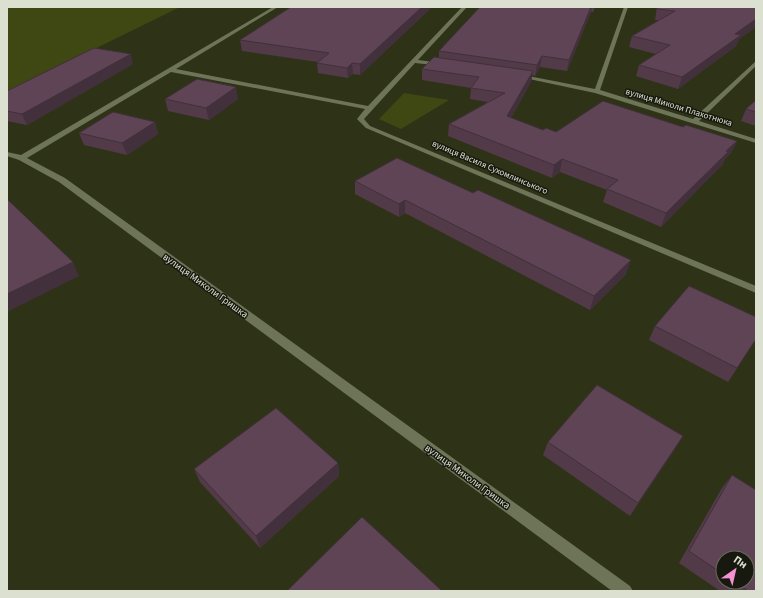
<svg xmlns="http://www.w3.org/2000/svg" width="763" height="598" font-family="'Source Sans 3',sans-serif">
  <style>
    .green { fill: #3f4712 }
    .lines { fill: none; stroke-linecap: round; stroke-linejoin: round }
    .minor { fill: #6e7457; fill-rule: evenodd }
    .wall { fill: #523a49; fill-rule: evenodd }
    .shaded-wall { fill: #42303c }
    .building { fill: #5f4455; stroke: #42303c }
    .labels { text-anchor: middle; stroke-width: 3; stroke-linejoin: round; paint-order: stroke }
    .far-street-label { font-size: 9px; fill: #dce0d0; stroke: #17190e }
    .street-label { font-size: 10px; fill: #dce0d0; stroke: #17190e }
  </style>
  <rect width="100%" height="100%" fill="#2e3318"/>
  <!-- green -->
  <g class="green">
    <polygon points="7,7 180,7 7,92"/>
    <polygon points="404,93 449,100 401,129 379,119"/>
  </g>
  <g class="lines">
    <!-- minor -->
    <g class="minor">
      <polygon points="273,7 278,7 176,69 368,106 462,7 467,7 418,60 441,63 444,65 443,66 415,63 364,119 370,126 756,286 756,293 366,128 357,119 365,109 171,72 27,158 65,178 630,586 633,591 612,591 59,182 19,160 7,156 7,152 21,155"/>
      <polygon points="624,7 628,7 600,90 693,119 756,61 756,66 699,121 756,139 756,143 595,93 515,76 518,74 595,89"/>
    </g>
  </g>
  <!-- wall -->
  <g class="wall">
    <polygon points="291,7 432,7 360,75 353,74 348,78 318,73 317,63 318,62 242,51 240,40"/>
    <polygon points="480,7 595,7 593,12 591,12 567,71 540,67 535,76 532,75 531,82 511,118 543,130 556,132 683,127 737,141 731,153 725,159 723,164 661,227 603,202 607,190 560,172 552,178 448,136 449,124 488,102 470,99 471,88 422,80 422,69 439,57 439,51"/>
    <polygon points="657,7 756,7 756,27 739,39 736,46 678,89 636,76 639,65 656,54 629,47 632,36 659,20 655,20"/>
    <polygon points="133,64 27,125 7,121 7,91"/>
    <polygon points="165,99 238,99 209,120 168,111"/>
    <polygon points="756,100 756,126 741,121 746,109"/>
    <polygon points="155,122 158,134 127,155 84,145 79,133"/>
    <polygon points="355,181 473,193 626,274 590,310 405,213 399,217 355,194"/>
    <polygon points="756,317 756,339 728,382 649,340 655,326"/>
    <polygon points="548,442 675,449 630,516 543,455"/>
    <polygon points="338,463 339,476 260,548 200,482 194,469"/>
    <path d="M732 475 756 591H720L679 563 722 488ZM723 558 747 582H723Z"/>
  </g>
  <!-- shaded-wall -->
  <g class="shaded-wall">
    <polygon points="422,7 432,7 360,75 360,64"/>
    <polygon points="591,7 592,7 591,12 567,71 569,60"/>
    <polygon points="756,19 756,27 739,39 736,46 678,89 682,77 735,34"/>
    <polygon points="131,54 133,64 27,125 22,114"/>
    <polygon points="542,56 540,67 535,76 537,65"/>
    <polygon points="352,63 353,74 348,78 347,68"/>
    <polygon points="533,71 531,82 505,128 507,116"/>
    <polygon points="236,87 238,99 209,120 206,108"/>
    <polygon points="155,122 158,134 127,155 122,143"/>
    <polygon points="737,141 731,153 725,159 723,164 661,227 666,213"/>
    <polygon points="562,159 560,172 552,178 554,165"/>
    <polygon points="405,200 405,213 399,217 399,204"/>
    <polygon points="631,260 626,274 590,310 594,296"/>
    <polygon points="73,262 79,276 7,312 7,294"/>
    <polygon points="683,436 675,449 630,516 638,503"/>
    <polygon points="338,463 339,476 260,548 256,536"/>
  </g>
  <!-- building -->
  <g class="building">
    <polygon points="291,7 422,7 360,64 352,63 347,68 317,63 329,53 240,40"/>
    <polygon points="480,7 591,7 569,60 542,56 537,65 439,51"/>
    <polygon points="658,7 756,7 756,19 735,34 741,35 682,77 639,65 670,45 632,36 675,11 658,9"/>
    <polygon points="94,48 131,54 22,114 7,111 7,91"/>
    <polygon points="434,57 533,71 507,116 543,130 546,128 556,132 603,101 683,127 686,125 737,141 726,151 728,152 666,213 607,189 618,180 562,159 554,165 449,124 505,93 471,88 479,77 422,69"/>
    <polygon points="197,79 236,87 206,108 165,99"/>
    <polygon points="756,100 756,112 746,109"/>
    <polygon points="113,112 155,122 122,143 79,133"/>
    <polygon points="397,158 473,193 478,190 631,260 594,296 405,200 399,204 355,181"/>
    <polygon points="7,199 73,262 7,294"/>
    <polygon points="689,286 756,317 756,339 737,368 655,326"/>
    <polygon points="597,385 683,436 638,503 548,442"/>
    <polygon points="276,408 338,463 256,536 194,469"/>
    <polygon points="732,475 756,490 756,591 748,591 735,582 747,582 747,558 723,558 723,574 689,551"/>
    <polygon points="362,517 442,591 287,591"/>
  </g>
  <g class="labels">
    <!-- far-street labels -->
    <g class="far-street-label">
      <text transform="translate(679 107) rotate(17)" y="3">вулиця Миколи Плахотнюка</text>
      <text transform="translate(490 167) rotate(23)" y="3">вулиця Василя Сухомлинського</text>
    </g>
    <!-- street labels -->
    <g class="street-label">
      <text transform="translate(206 285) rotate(36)" y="4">вулиця Миколи Гришка</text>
      <text transform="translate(468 476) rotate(36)" y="4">вулиця Миколи Гришка</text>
    </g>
  </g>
  <!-- border -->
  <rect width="763" height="598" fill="none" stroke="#dce0d0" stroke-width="16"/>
  <!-- north arrow -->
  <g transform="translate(735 570) rotate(34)"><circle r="19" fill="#17190e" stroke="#66695c"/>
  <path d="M0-3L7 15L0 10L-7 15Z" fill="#f591d2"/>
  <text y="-6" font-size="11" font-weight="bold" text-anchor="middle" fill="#dce0d0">Пн</text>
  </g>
</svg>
